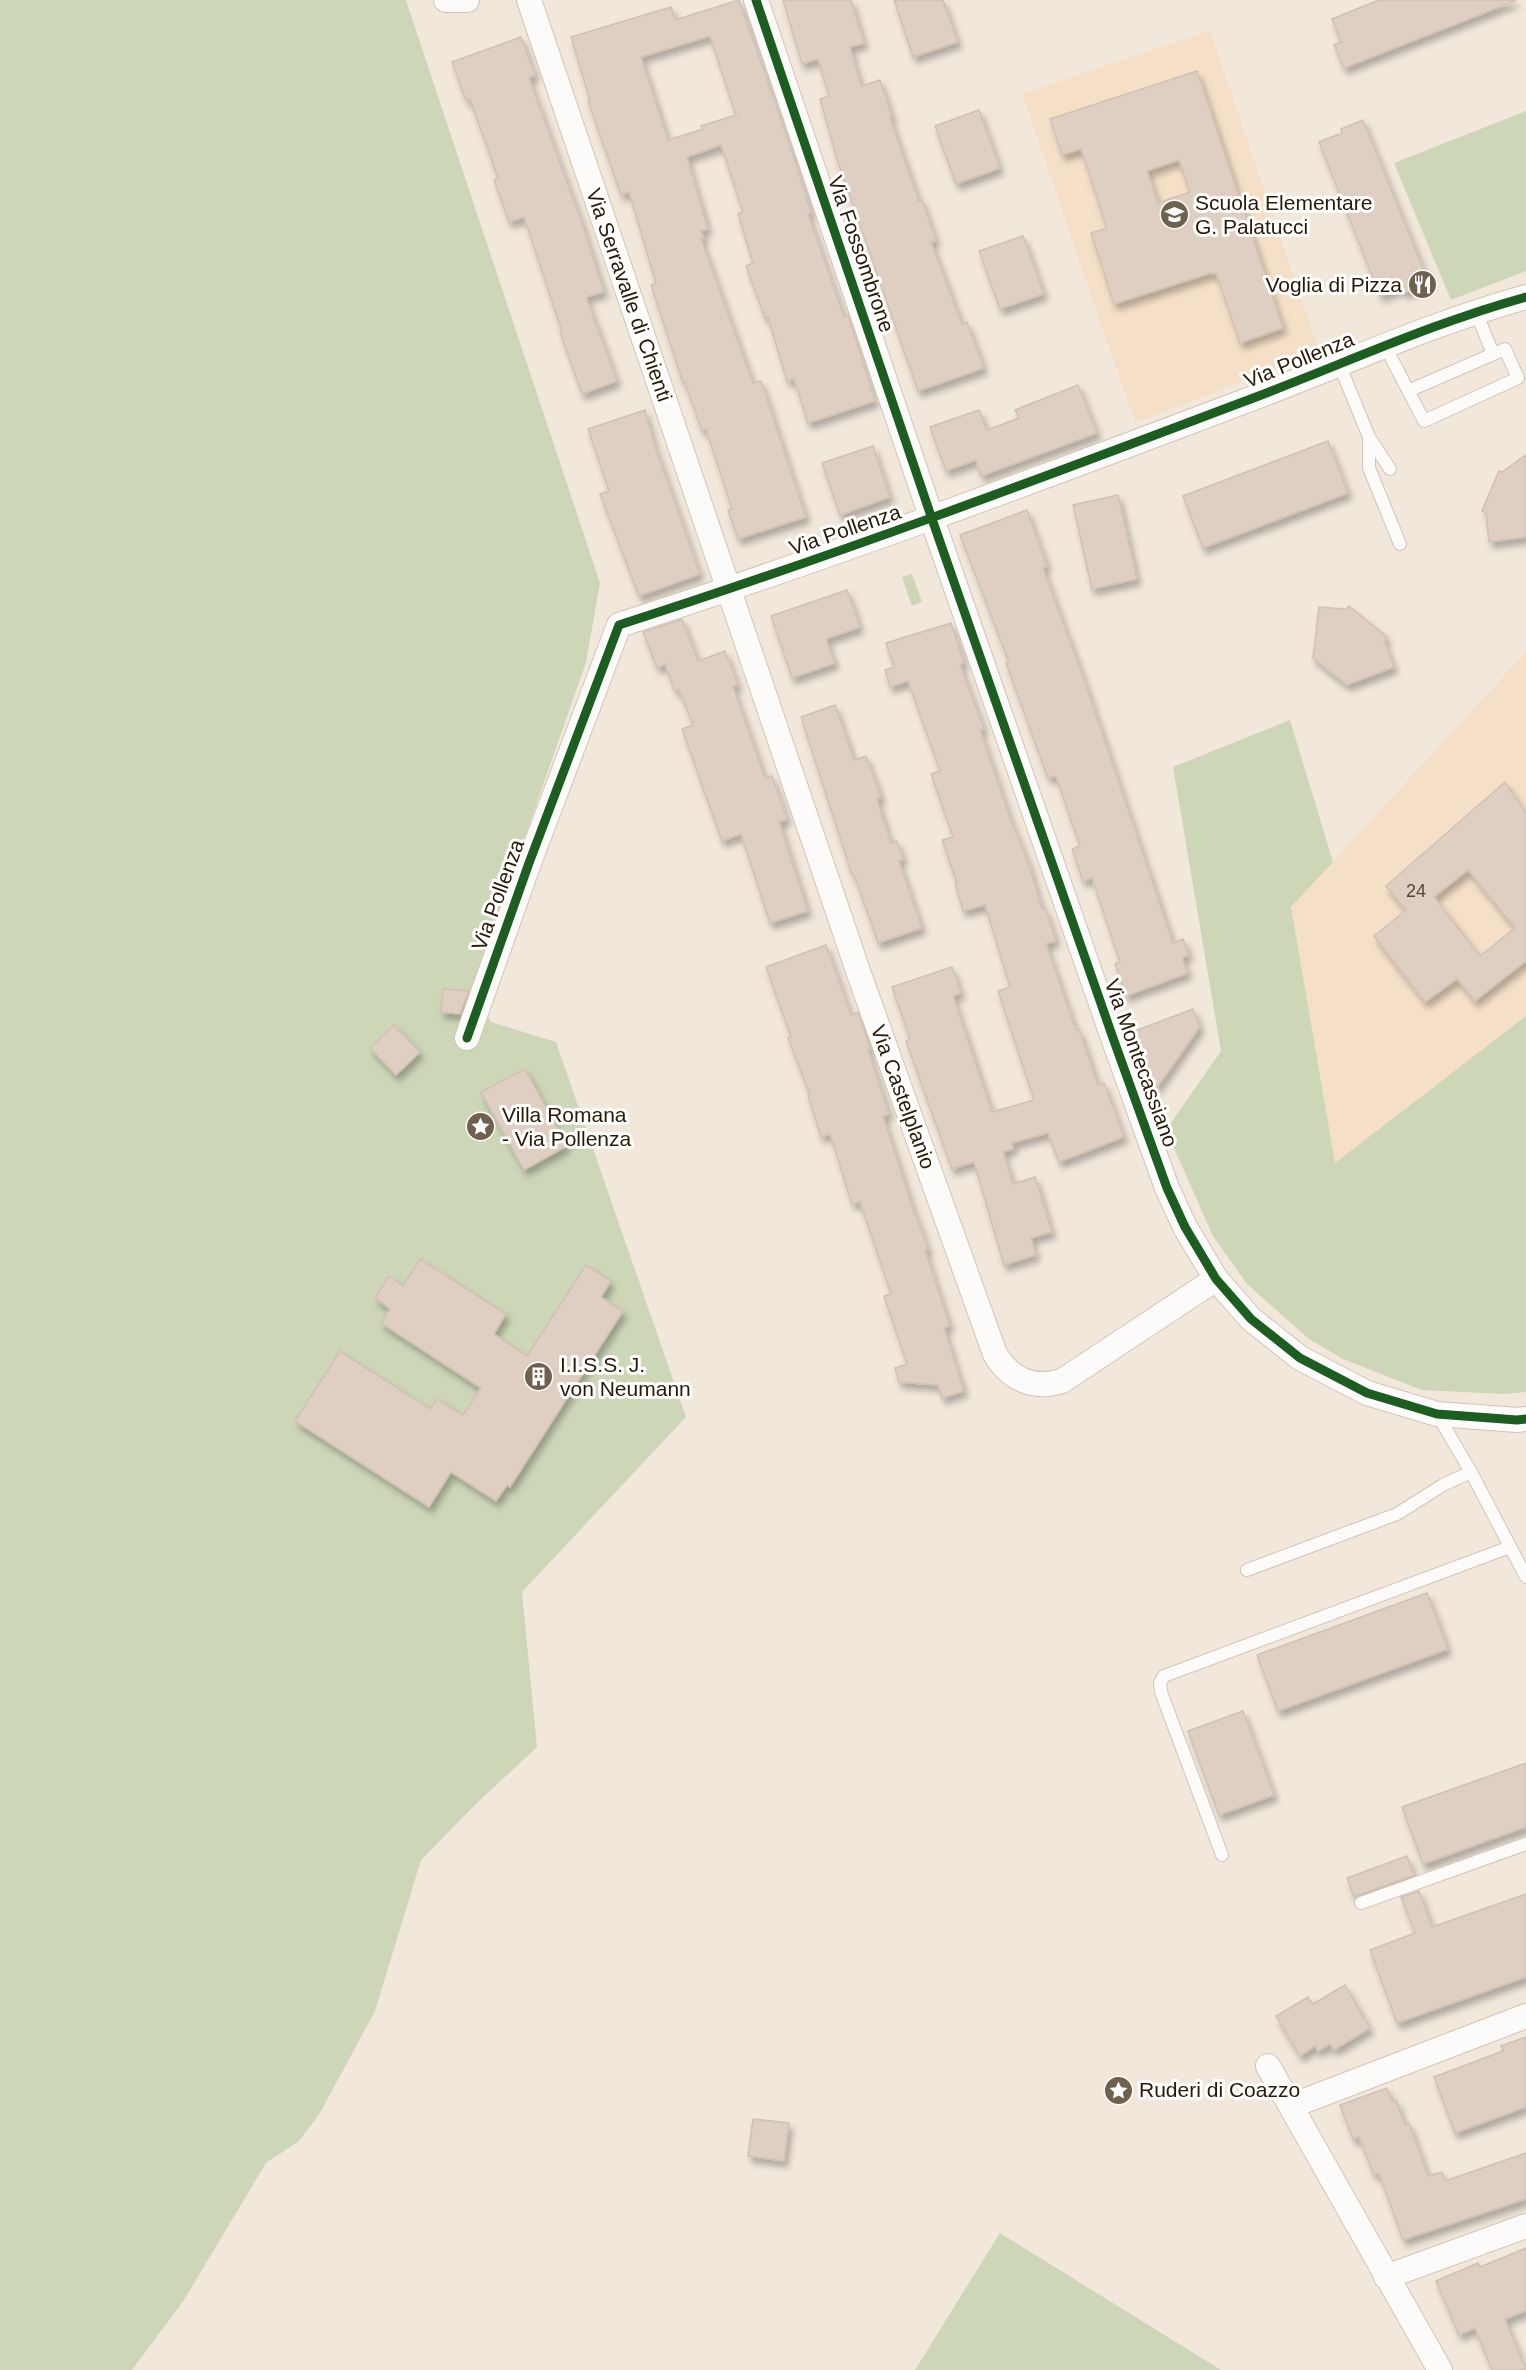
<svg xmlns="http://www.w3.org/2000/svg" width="1526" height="2370" font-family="Arial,sans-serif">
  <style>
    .built { fill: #f5e0c7 }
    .green { fill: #cdd7b7 }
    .building { fill: #dfcfc3; stroke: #d1c0b4; stroke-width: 1.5; fill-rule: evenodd; filter: url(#shadow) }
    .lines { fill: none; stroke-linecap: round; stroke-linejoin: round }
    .service-casing { stroke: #d3c5b5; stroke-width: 14 }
    .minor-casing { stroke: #d3c5b5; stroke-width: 26 }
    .service { stroke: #fdfbfa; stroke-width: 12 }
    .minor { stroke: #fdfbfa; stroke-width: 24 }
    .cycleway-casing { stroke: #fff; stroke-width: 13 }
    .cycleway { stroke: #1b5e20; stroke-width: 9 }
    .labels { text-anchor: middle; stroke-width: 6; stroke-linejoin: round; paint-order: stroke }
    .number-label { font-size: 18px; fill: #574634 }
    .poi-label { font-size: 21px; fill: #2a1904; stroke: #fff; text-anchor: start }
    .street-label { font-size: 21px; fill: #2a1904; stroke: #fff }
  </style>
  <defs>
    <filter id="shadow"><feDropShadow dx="3.5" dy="6" stdDeviation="3" flood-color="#0004"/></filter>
  </defs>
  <rect width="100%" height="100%" fill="#f1e7db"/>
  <!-- built -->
  <g class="built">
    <polygon points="1210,30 1319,351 1135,423 1022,94"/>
    <polygon points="1526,652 1526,1016 1335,1163 1291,907"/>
  </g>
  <!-- green -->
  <g class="green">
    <polygon points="0,0 406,0 600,583 586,662 472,989 491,1022 556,1042 686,1417 522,1592 537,1747 478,1802 421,1860 375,2011 320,2113 299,2141 266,2163 184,2300 132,2370 0,2370"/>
    <polygon points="1526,111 1526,271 1451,300 1394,163"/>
    <polygon points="912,574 922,602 912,606 902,577"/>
    <polygon points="1290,720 1333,862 1291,907 1335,1163 1526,1016 1526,1392 1504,1394 1422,1390 1343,1359 1309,1339 1247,1284 1213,1236 1166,1130 1221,1051 1173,767"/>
    <polygon points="1000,2233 1221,2370 915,2370"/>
  </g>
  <!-- building -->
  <g class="building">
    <path d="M739 0 790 145 811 213 808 214 844 316 848 315 875 401 808 423 794 379 787 381 768 317 765 318 746 266 753 263 738 214 743 212 721 145 687 157 708 229 701 231 704 238 701 239 753 383 761 381 806 517 738 539 728 510 732 509 706 429 702 431 685 383H683L651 285 656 283 629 192 621 195 588 101 590 100 571 37 671 7 675 20ZM710 36 736 115 701 126 703 129 668 140 641 57Z"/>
    <polygon points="783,0 851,0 864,43 850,47 861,86 880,80 892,117 890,118 919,201 922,200 936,241 931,242 962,324 967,322 984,368 918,391 837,159 820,99 829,96 818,59 802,64"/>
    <polygon points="894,0 943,0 958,42 913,57"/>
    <polygon points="1379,0 1515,0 1515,1 1344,68 1334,45 1341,42 1332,19"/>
    <polygon points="521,37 535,75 529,78 583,226 604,292 586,297 617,381 582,394 560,332 562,332 524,217 509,222 494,180 498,178 470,99 466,100 452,62"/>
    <path d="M1197 71 1283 328 1240 343 1216 273 1212 274 1211 273 1114 304 1091 233 1107 228 1081 149 1062 155 1050 119ZM1179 160 1190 192 1158 203 1147 171Z"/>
    <polygon points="979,110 1000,168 956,184 935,126"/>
    <polygon points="1363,120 1429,283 1404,293 1402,288 1380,296 1319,142 1342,133 1341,129"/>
    <polygon points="1023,236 1044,294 1000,309 979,251"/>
    <polygon points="1078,385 1097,433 981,476 976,460 946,471 930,427 979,410 987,430 1019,418 1015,410"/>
    <polygon points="645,410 654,444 700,574 639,596 600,494 609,491 588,429"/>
    <polygon points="1328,441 1348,493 1203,548 1183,496"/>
    <polygon points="873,446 890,497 840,515 822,463"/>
    <polygon points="1526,455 1526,537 1489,542 1486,513 1482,511 1499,471 1502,472"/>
    <polygon points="1118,495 1137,579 1092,589 1073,505"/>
    <polygon points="1027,510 1047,566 1043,568 1086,685 1173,943 1183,939 1189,955 1182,958 1188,973 1126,996 1115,964 1120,962 1092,878 1083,881 1072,849 1080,846 1056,776 1048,778 1006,663 1009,662 960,535"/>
    <polygon points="847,590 860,627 826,639 835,663 792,678 771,616"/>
    <polygon points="1349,606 1387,637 1384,641 1394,667 1347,685 1313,658 1319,607 1346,609"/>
    <polygon points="682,619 698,661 725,651 738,685 733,687 765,778 772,776 787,819 779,822 808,911 770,923 741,834 722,841 682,729 693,725 679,689 675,691 665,664 657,668 643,632"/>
    <polygon points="951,623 964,663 960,665 984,729 980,730 1010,818 1028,862 1042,909 1045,908 1056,941 1046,944 1076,1030 1079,1029 1098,1085 1104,1083 1124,1137 1059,1162 1048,1133 1012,1143 1013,1149 1003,1152 1013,1184 1035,1177 1052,1232 1031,1238 1036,1255 1004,1265 974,1162 952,1169 906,1041 910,1039 892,987 952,967 961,993 953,996 992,1112 1034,1100 998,991 1010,987 985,905 963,911 955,883 957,883 942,840 953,837 931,774 940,771 908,681 890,687 885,670 894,667 886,643"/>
    <polygon points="835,705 854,760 866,756 881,797 877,799 891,843 897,841 903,859 899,861 922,928 878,943 854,874 852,875 801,717"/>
    <path d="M1505 782 1526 813V961L1475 1001 1457 979 1425 1002 1374 936 1406 910 1386 886ZM1468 870 1515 928 1480 956 1434 897Z"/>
    <polygon points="826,945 851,1015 858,1012 871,1049 868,1050 889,1114 883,1116 915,1215 916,1215 928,1249 925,1250 950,1326 944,1328 964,1391 942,1398 938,1385 899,1382 895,1368 907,1364 884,1296 891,1294 860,1202 852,1204 830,1134 821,1137 808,1096 810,1095 788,1038 791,1037 766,967"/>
    <polygon points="443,989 469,991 460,1014 441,1012"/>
    <polygon points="1193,1009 1200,1027 1156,1089 1135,1031"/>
    <polygon points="394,1025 420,1052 396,1075 370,1048"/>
    <polygon points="525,1069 567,1146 524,1170 481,1092"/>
    <polygon points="420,1259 506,1314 494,1334 527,1356 586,1265 611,1281 601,1297 623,1311 510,1487 507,1485 496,1501 451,1472 429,1507 295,1421 340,1351 430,1409 437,1399 463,1415 481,1388 381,1323 390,1309 375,1298 389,1276 403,1286"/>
    <polygon points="1427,1593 1448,1649 1278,1711 1257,1655"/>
    <polygon points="1243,1711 1274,1795 1219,1815 1188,1731"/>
    <polygon points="1526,1763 1526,1827 1423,1864 1402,1807"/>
    <polygon points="1407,1856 1414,1875 1354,1897 1347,1878"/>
    <polygon points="1419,1891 1432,1927 1526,1894 1526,1977 1397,2023 1370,1950 1415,1933 1401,1897"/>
    <polygon points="1345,1985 1370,2028 1334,2050 1330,2044 1318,2051 1315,2046 1300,2056 1276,2016 1308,1997 1313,2004"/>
    <polygon points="1526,2037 1526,2107 1455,2133 1434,2077 1503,2051 1501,2046"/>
    <polygon points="1387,2088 1392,2102 1396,2100 1405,2125 1409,2123 1428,2176 1442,2172 1445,2181 1526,2153 1526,2199 1403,2240 1379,2173 1374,2175 1359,2137 1353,2139 1340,2105"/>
    <polygon points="753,2119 789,2123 784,2161 748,2156"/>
    <polygon points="1526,2248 1526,2311 1505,2319 1526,2370 1492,2370 1475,2328 1459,2335 1436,2281 1478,2263 1480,2267"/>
  </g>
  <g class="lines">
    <defs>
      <g id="service">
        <polyline points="1476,312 1493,354"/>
        <polyline points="1385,346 1424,421 1518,378 1505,349 1408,391"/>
        <polyline points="1339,364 1369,437 1390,469"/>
        <polyline points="1369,437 1369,468 1400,544"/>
        <polyline points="1437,1414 1471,1472 1526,1577"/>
        <polyline points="1247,1570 1397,1514 1443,1485 1471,1472"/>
        <polyline points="1222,1855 1161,1692 1160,1683 1164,1676 1510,1547"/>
        <polyline points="1361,1903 1526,1844"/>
      </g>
      <g id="minor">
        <polyline points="446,0 467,0"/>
        <path d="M529 0 858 971 995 1354C1010 1379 1033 1390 1062 1381L1216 1279"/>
        <polyline points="756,0 932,519 1113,1038 1167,1188 1185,1227 1216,1279 1251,1319 1300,1358 1367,1393 1437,1414 1517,1420 1526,1419"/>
        <path d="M467 1038 529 863 619 625C828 558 1034 481 1240 403 1335 368 1428 324 1526 297"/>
        <polyline points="1268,2066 1440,2370"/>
        <polyline points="1291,2106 1526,2016"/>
        <polyline points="1386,2277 1526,2226"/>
      </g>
    </defs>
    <!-- service casing -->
    <use href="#service" class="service-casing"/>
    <!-- minor casing -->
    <use href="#minor" class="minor-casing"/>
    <!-- service -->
    <use href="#service" class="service"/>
    <!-- minor -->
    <use href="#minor" class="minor"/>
    <defs>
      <g id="cycleway">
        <polyline points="756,0 932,519 1113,1038 1167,1188 1185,1227 1216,1279 1251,1319 1300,1358 1367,1393 1437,1414 1517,1420 1526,1419"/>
        <path d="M467 1038 529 863 619 625C828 558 1034 481 1240 403 1335 368 1428 324 1526 297"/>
      </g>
    </defs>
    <!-- cycleway casing -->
    <use href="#cycleway" class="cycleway-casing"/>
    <!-- cycleway -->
    <use href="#cycleway" class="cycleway"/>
  </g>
  <!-- icons -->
  <defs>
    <symbol id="school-disc" viewBox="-11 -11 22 22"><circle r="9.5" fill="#70614f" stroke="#fff"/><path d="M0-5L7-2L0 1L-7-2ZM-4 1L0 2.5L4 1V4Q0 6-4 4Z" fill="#fff"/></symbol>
    <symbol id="restaurant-disc" viewBox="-11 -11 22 22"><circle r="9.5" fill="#70614f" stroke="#fff"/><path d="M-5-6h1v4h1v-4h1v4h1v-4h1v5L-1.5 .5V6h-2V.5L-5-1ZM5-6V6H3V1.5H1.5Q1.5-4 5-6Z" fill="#fff"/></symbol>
    <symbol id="sight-disc" viewBox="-11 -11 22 22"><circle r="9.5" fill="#70614f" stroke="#fff"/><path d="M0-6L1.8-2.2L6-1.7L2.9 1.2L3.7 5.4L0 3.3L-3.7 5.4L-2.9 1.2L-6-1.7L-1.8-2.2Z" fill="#fff"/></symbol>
    <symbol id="building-disc" viewBox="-11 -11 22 22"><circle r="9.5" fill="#70614f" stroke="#fff"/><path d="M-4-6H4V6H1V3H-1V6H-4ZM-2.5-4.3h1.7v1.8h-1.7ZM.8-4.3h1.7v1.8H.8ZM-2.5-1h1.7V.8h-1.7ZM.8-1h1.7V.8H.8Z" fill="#fff"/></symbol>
  </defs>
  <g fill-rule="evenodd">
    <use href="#school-disc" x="1158" y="198" width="33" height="33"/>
    <use href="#restaurant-disc" x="1406" y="268" width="33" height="33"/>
    <use href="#sight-disc" x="464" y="1110" width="33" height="33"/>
    <use href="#building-disc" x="522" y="1360" width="33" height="33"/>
    <use href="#sight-disc" x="1102" y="2074" width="33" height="33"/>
  </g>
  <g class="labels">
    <!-- number labels -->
    <g class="number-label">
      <text x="1416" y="897">24</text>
    </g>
    <!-- poi labels -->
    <g class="poi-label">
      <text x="1195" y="210">Scuola Elementare<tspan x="1195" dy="24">G. Palatucci</tspan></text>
      <text x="1402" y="292" text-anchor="end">Voglia di Pizza</text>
      <text x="502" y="1122">Villa Romana<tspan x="502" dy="24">- Via Pollenza</tspan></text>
      <text x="560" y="1372">I.I.S.S. J.<tspan x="560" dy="24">von Neumann</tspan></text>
      <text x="1139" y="2097">Ruderi di Coazzo</text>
    </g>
    <!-- street labels -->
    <g class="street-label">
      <text transform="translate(861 254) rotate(71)" y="7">Via Fossombrone</text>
      <text transform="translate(629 295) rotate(71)" y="7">Via Serravalle di Chienti</text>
      <text transform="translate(1299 360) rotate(-22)" y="7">Via Pollenza</text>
      <text transform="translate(845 530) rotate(-19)" y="7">Via Pollenza</text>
      <text transform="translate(498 895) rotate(-70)" y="7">Via Pollenza</text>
      <text transform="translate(1141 1063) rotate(70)" y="7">Via Montecassiano</text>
      <text transform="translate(903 1097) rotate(70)" y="7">Via Castelplanio</text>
    </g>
  </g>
</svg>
